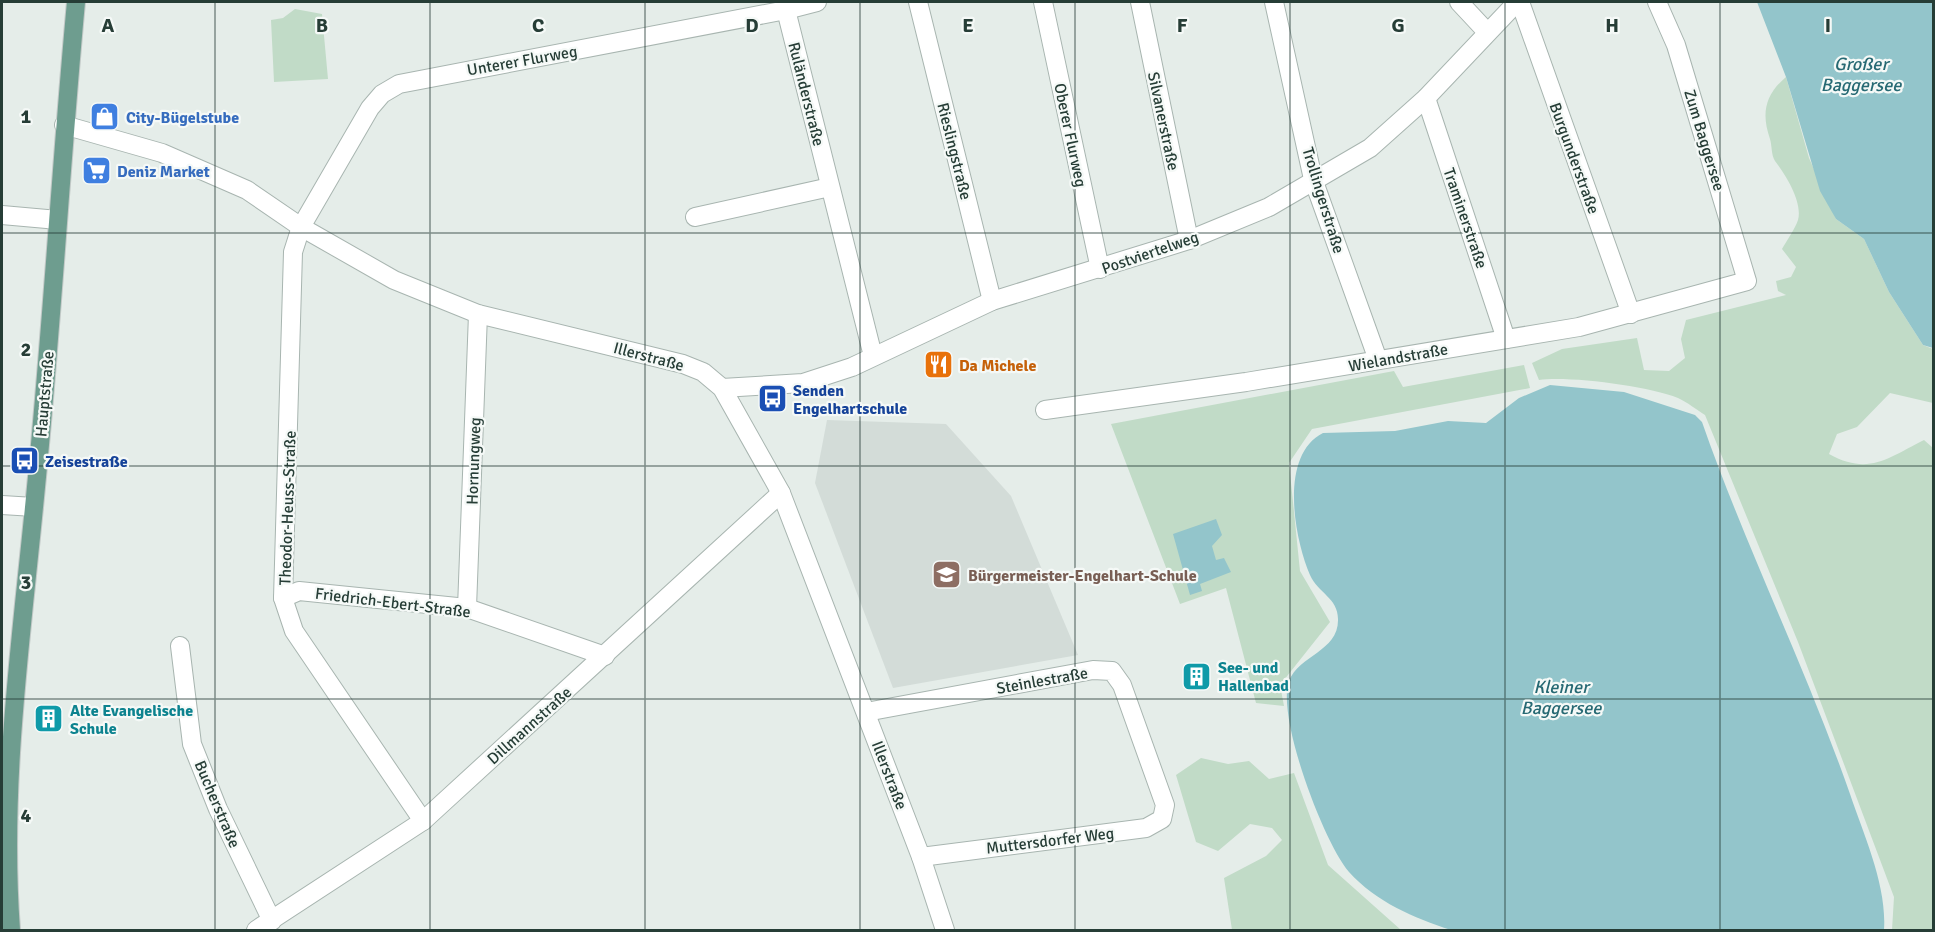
<svg xmlns="http://www.w3.org/2000/svg" width="1935" height="932" font-family="Signika,sans-serif">
  <style>
    .built { fill: #d3dcd8 }
    .green { fill: #c1dbc7 }
    .water { fill: #93c5cb }
    .lines { fill: none; stroke-linecap: round; stroke-linejoin: round }
    .minor-casing { stroke: #a8b5b0; stroke-width: 20 }
    .major-casing { stroke: #c2c9c7; stroke-width: 20 }
    .minor { stroke: #fff; stroke-width: 18 }
    .major { stroke: #6e9d8f; stroke-width: 18 }
    .grid { fill: none; stroke: #263d36; stroke-width: 1.5; stroke-opacity: 0.55 }
    .labels { text-anchor: middle; stroke-width: 4.5; stroke-linejoin: round; paint-order: stroke }
    .street-label { font-size: 16px; fill: #263d36; stroke: #f5f9f7 }
    .shop-label { font-size: 16px; font-weight: bold; fill: #366cbe; stroke: #f5f9f7; text-anchor: start }
    .food-label { font-size: 16px; font-weight: bold; fill: #c56008; stroke: #f5f9f7; text-anchor: start }
    .transit-label { font-size: 16px; font-weight: bold; fill: #164399; stroke: #f5f9f7; text-anchor: start }
    .education-label { font-size: 16px; font-weight: bold; fill: #785e54; stroke: #f5f9f7; text-anchor: start }
    .culture-label { font-size: 16px; font-weight: bold; fill: #0d838f; stroke: #f5f9f7; text-anchor: start }
    .water-label { font-size: 18px; font-style: italic; fill: #266973; stroke: #f5f9f7 }
    .grid-label { font-size: 20px; text-anchor: middle; font-weight: bold; fill: #263d36; stroke: #f5f9f7; stroke-width: 4.5; stroke-linejoin: round; paint-order: stroke }
  </style>
  <rect width="100%" height="100%" fill="#e5ede9"/>
  <!-- built -->
  <polygon class="built" points="827,420 946,424 1011,496 1078,655 893,688 815,483"/>
  <!-- green -->
  <g class="green">
    <polygon points="295,9 322,14 328,79 274,82 271,20 283,18"/>
    <path d="M1786 77 1809 158 1836 219 1864 239 1889 292 1923 345 1933 349V403L1890 393 1857 427 1837 434 1829 454C1869 476 1888 458 1924 440L1933 448V930H1892L1894 897 1798 642 1705 415C1697 410 1687 402 1678 398 1648 386 1570 376 1539 380L1532 363 1562 349 1637 338 1644 370 1669 371 1685 358 1681 339 1686 320 1786 295 1778 291 1776 281 1791 277 1796 267 1782 249C1787 240 1795 229 1798 220 1803 202 1785 174 1775 161 1771 155 1772 145 1770 139 1761 113 1765 95 1786 77Z"/>
    <polygon points="1524,365 1530,388 1312,429 1289,463 1300,571 1330,622 1280,685 1284,706 1256,703 1226,588 1180,604 1111,424 1394,371 1403,387"/>
    <polygon points="1201,758 1228,764 1249,761 1269,779 1294,773 1328,865 1401,930 1232,930 1224,878 1266,856 1282,840 1272,828 1250,824 1218,851 1196,842 1176,775"/>
  </g>
  <!-- water -->
  <g class="water">
    <polygon points="1757,2 1933,2 1933,348 1923,345 1889,292 1864,239 1836,219 1820,191 1786,77"/>
    <path d="M1550 385 1624 392 1695 415 1702 422C1746 548 1806 668 1850 794 1864 836 1887 885 1884 930H1451C1414 918 1376 902 1349 872 1324 843 1276 717 1289 681 1299 655 1339 651 1338 619 1338 598 1318 593 1310 575 1294 538 1279 455 1323 433L1395 431 1448 421 1486 423 1519 398Z"/>
    <polygon points="1216,519 1222,535 1212,546 1216,560 1224,558 1231,572 1200,584 1202,591 1190,595 1173,534"/>
  </g>
  <g class="lines">
    <defs>
      <g id="minor">
        <polyline points="784,2 873,356"/>
        <polyline points="918,2 992,301"/>
        <polyline points="1043,2 1100,269"/>
        <polyline points="1140,2 1189,240"/>
        <polyline points="1274,2 1313,179 1378,360"/>
        <polyline points="1459,2 1487,32"/>
        <polyline points="1520,2 1631,314"/>
        <polyline points="1426,98 1506,339"/>
        <polyline points="64,125 162,153 247,190 301,227 394,280 478,314 683,364 703,372 722,388 781,493 921,857 945,930"/>
        <polyline points="2,215 58,220"/>
        <polyline points="695,217 830,187"/>
        <polyline points="722,388 803,383 852,367 992,301 1189,240 1269,207 1370,148 1426,98 1517,2"/>
        <polyline points="1045,410 1246,382 1579,327 1747,281 1676,45 1657,2"/>
        <polyline points="2,505 34,507"/>
        <polyline points="283,598 299,591 467,608 605,656"/>
        <polyline points="467,608 478,314"/>
        <polyline points="180,646 192,744 218,809 272,921"/>
        <polyline points="866,712 1093,670 1112,671 1122,685 1165,805 1162,819 1146,828 921,857"/>
        <polyline points="423,821 294,631 283,598 293,252 301,227 370,108 382,94 399,84 786,10 817,2"/>
        <polyline points="256,930 423,821 781,493"/>
      </g>
      <path id="major" d="M11 930C0 781 22 635 36 487 52 325 61 163 76 2"/>
    </defs>
    <!-- minor casing -->
    <use href="#minor" class="minor-casing"/>
    <!-- major casing -->
    <use href="#major" class="major-casing"/>
    <!-- minor -->
    <use href="#minor" class="minor"/>
    <!-- major -->
    <use href="#major" class="major"/>
  </g>
  <!-- grid -->
  <path class="grid" d="M215 2V930M430 2V930M645 2V930M860 2V930M1075 2V930M1290 2V930M1505 2V930M1720 2V930M2 233H1934M2 466H1934M2 699H1934"/>
  <!-- icons -->
  <defs>
    <symbol id="shop-square" viewBox="-11 -11 22 22"><rect x="-9" y="-9" width="18" height="18" rx="4" fill="#3f7fe0" stroke="#f5f9f7"/><path d="M-5-2.5h2.3a2.7 3.5 0 0 1 5.4 0H5L5.5 6h-11ZM-1.5-2.5h3a1.5 2.3 0 0 0-3 0Z" fill="#fff"/></symbol>
    <symbol id="supermarket-square" viewBox="-11 -11 22 22"><rect x="-9" y="-9" width="18" height="18" rx="4" fill="#3f7fe0" stroke="#f5f9f7"/><path d="M-6-5.5h2.5l.6 2H6L4.5 2H-2.5L-4.4-4H-6ZM-1.5 3.2a1.3 1.3 0 1 0 .1 0ZM3 3.2a1.3 1.3 0 1 0 .1 0Z" fill="#fff"/></symbol>
    <symbol id="restaurant-square" viewBox="-11 -11 22 22"><rect x="-9" y="-9" width="18" height="18" rx="4" fill="#e8710a" stroke="#f5f9f7"/><path d="M-5-6h1v4h1v-4h1v4h1v-4h1v5L-1.5 .5V6h-2V.5L-5-1ZM5-6V6H3V1.5H1.5Q1.5-4 5-6Z" fill="#fff"/></symbol>
    <symbol id="bus-square" viewBox="-11 -11 22 22"><rect x="-9" y="-9" width="18" height="18" rx="4" fill="#1a4fb4" stroke="#f5f9f7"/><path d="M-5-6H5V4H4V6H2V4H-2V6H-4V4H-5ZM-3.5-4V0h7V-4ZM-3.5 1.2v1.5H-2V1.2ZM2 1.2v1.5H3.5V1.2Z" fill="#fff"/></symbol>
    <symbol id="school-square" viewBox="-11 -11 22 22"><rect x="-9" y="-9" width="18" height="18" rx="4" fill="#8d6e63" stroke="#f5f9f7"/><path d="M0-5L7-2L0 1L-7-2ZM-4 1L0 2.5L4 1V4Q0 6-4 4Z" fill="#fff"/></symbol>
    <symbol id="building-square" viewBox="-11 -11 22 22"><rect x="-9" y="-9" width="18" height="18" rx="4" fill="#0f9aa8" stroke="#f5f9f7"/><path d="M-4-6H4V6H1V3H-1V6H-4ZM-2.5-4.3h1.7v1.8h-1.7ZM.8-4.3h1.7v1.8H.8ZM-2.5-1h1.7V.8h-1.7ZM.8-1h1.7V.8H.8Z" fill="#fff"/></symbol>
  </defs>
  <g fill-rule="evenodd">
    <use href="#shop-square" x="88" y="100" width="33" height="33"/>
    <use href="#supermarket-square" x="80" y="154" width="33" height="33"/>
    <use href="#restaurant-square" x="922" y="348" width="33" height="33"/>
    <use href="#bus-square" x="756" y="382" width="33" height="33"/>
    <use href="#bus-square" x="8" y="444" width="33" height="33"/>
    <use href="#school-square" x="930" y="558" width="33" height="33"/>
    <use href="#building-square" x="1180" y="660" width="33" height="33"/>
    <use href="#building-square" x="32" y="702" width="33" height="33"/>
  </g>
  <g class="labels">
    <!-- street labels -->
    <g class="street-label">
      <text transform="translate(522 60) rotate(-10)" y="6">Unterer Flurweg</text>
      <text transform="translate(807 94) rotate(76)" y="6">Ruländerstraße</text>
      <text transform="translate(1164 121) rotate(78)" y="6">Silvanerstraße</text>
      <text transform="translate(1071 135) rotate(78)" y="6">Oberer Flurweg</text>
      <text transform="translate(1705 140) rotate(73)" y="6">Zum Baggersee</text>
      <text transform="translate(955 151) rotate(76)" y="6">Rieslingstraße</text>
      <text transform="translate(1575 158) rotate(70)" y="6">Burgunderstraße</text>
      <text transform="translate(1324 200) rotate(73)" y="6">Trollingerstraße</text>
      <text transform="translate(1466 218) rotate(71)" y="6">Traminerstraße</text>
      <text transform="translate(1150 252) rotate(-19)" y="6">Postviertelweg</text>
      <text transform="translate(649 356) rotate(15)" y="6">Illerstraße</text>
      <text transform="translate(1398 357) rotate(-10)" y="6">Wielandstraße</text>
      <text transform="translate(44 394) rotate(-85)" y="6">Hauptstraße</text>
      <text transform="translate(473 461) rotate(-88)" y="6">Hornungweg</text>
      <text transform="translate(287 508) rotate(-88)" y="6">Theodor-Heuss-Straße</text>
      <text transform="translate(393 602) rotate(7)" y="6">Friedrich-Ebert-Straße</text>
      <text transform="translate(1042 680) rotate(-10)" y="6">Steinlestraße</text>
      <text transform="translate(529 725) rotate(-42)" y="6">Dillmannstraße</text>
      <text transform="translate(890 775) rotate(69)" y="6">Illerstraße</text>
      <text transform="translate(218 804) rotate(67)" y="6">Bucherstraße</text>
      <text transform="translate(1050 840) rotate(-7)" y="6">Muttersdorfer Weg</text>
    </g>
    <!-- shop labels -->
    <g class="shop-label">
      <text x="126" y="123">City-Bügelstube</text>
      <text x="117" y="177">Deniz Market</text>
    </g>
    <!-- food labels -->
    <g class="food-label">
      <text x="959" y="371">Da Michele</text>
    </g>
    <!-- transit labels -->
    <g class="transit-label">
      <text x="793" y="396">Senden<tspan x="793" dy="18">Engelhartschule</tspan></text>
      <text x="45" y="467">Zeisestraße</text>
    </g>
    <!-- education labels -->
    <g class="education-label">
      <text x="968" y="581">Bürgermeister-Engelhart-Schule</text>
    </g>
    <!-- culture labels -->
    <g class="culture-label">
      <text x="1218" y="673">See- und<tspan x="1218" dy="18">Hallenbad</tspan></text>
      <text x="70" y="716">Alte Evangelische<tspan x="70" dy="18">Schule</tspan></text>
    </g>
    <!-- water labels -->
    <g class="water-label">
      <text x="1861" y="70">Großer<tspan x="1861" dy="21">Baggersee</tspan></text>
      <text x="1561" y="693">Kleiner<tspan x="1561" dy="21">Baggersee</tspan></text>
    </g>
  </g>
  <g class="grid-label">
    <text x="108" y="32">A</text>
    <text x="322" y="32">B</text>
    <text x="538" y="32">C</text>
    <text x="752" y="32">D</text>
    <text x="968" y="32">E</text>
    <text x="1182" y="32">F</text>
    <text x="1398" y="32">G</text>
    <text x="1612" y="32">H</text>
    <text x="1828" y="32">I</text>
    <text x="26" y="123">1</text>
    <text x="26" y="356">2</text>
    <text x="26" y="589">3</text>
    <text x="26" y="822">4</text>
  </g>
  <!-- border -->
  <rect width="1935" height="932" fill="none" stroke="#263d36" stroke-width="6"/>
</svg>
